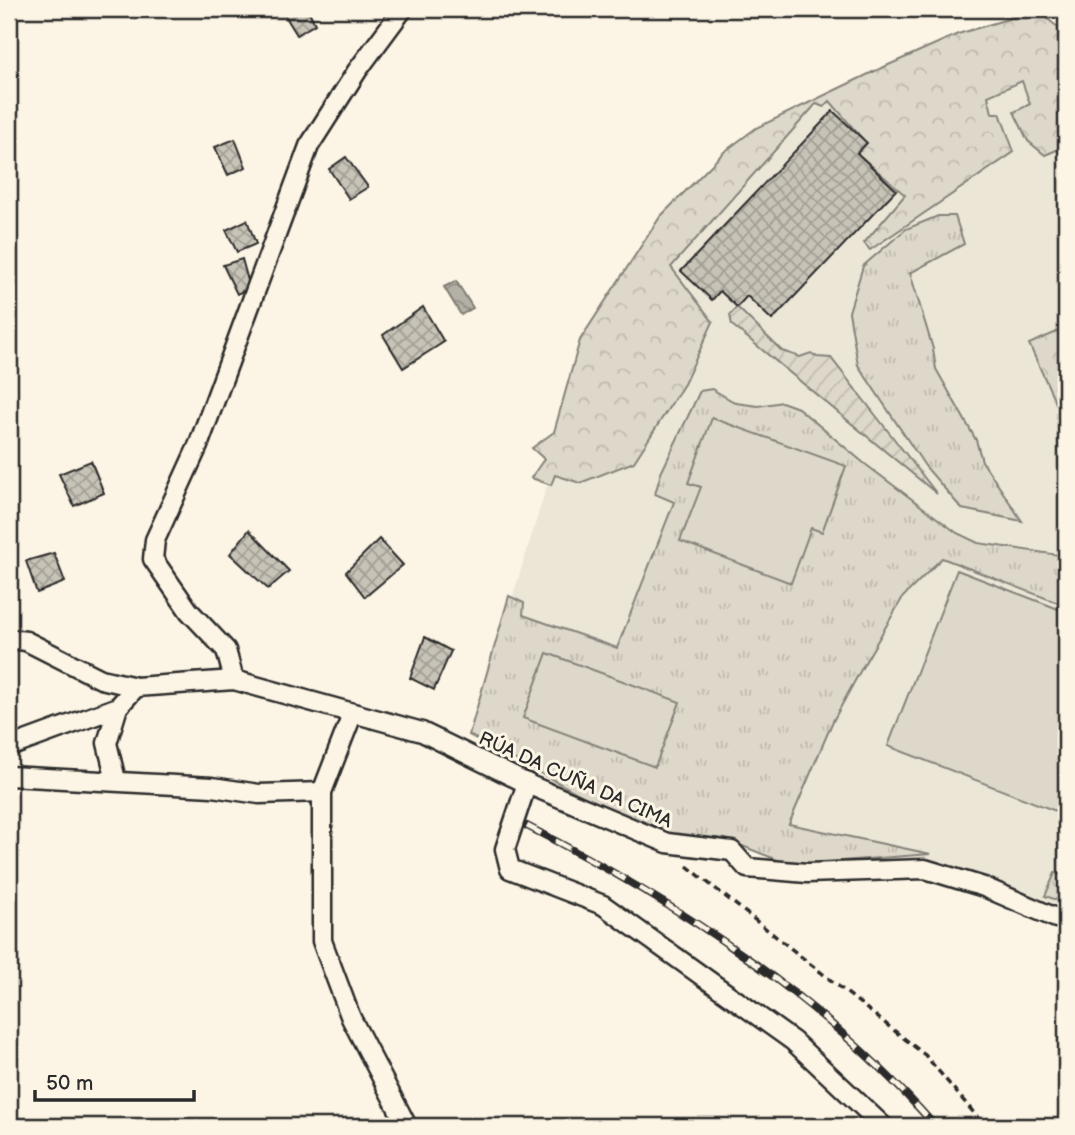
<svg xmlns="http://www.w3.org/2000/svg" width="1075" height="1135" font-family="'Balsamiq Sans',sans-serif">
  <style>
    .built { fill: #ece6d7 }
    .grass { fill: url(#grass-tufts); stroke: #84827a; stroke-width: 2 }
    .forest { fill: url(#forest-crowns); stroke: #84827a; stroke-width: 2 }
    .park { fill: #ded8ca; stroke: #84827a; stroke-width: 2 }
    .garden { fill: url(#garden-furrows); stroke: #84827a; stroke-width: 2 }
    .water { fill: url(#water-waves); stroke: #7d7b74; stroke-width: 2 }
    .building { fill: url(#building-cross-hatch); stroke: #2b2b2b; stroke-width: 2 }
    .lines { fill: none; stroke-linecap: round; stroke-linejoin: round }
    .street-casing { stroke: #2b2b2b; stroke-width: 23 }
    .path { stroke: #2b2b2b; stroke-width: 3.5; stroke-dasharray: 7 5; stroke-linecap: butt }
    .street { stroke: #fcf5e5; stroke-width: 18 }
    .rail-casing { stroke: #2b2b2b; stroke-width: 8 }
    .rail { stroke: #fcf5e5; stroke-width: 5; stroke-dasharray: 16; stroke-linecap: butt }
    .labels { text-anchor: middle; stroke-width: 6; stroke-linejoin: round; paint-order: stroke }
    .street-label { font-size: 19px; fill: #2b2b2b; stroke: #fcf5e5 }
  </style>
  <defs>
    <pattern id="grass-tufts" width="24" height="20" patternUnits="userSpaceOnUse" patternTransform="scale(1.75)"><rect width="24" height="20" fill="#ded8ca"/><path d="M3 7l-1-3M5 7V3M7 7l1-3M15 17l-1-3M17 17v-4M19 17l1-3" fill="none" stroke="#bfbaae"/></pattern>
    <pattern id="forest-crowns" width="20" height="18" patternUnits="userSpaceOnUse" patternTransform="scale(1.75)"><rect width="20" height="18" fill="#ded8ca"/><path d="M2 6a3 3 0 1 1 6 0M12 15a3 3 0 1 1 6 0" fill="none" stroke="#bfbaae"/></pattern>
    <pattern id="garden-furrows" width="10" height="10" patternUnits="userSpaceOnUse" patternTransform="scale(1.75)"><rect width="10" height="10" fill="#ded8ca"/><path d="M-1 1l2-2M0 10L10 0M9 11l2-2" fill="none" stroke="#bfbaae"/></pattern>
    <pattern id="water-waves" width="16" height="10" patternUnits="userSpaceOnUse" patternTransform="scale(1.75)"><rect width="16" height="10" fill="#b4b0a5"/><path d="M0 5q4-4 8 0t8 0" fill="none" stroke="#938f87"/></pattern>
    <pattern id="building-cross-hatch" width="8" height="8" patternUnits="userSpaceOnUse" patternTransform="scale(1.75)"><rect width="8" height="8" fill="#c8c3b7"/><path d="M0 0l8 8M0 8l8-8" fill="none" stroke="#a39f95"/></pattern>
  </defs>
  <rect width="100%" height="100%" fill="#fcf5e5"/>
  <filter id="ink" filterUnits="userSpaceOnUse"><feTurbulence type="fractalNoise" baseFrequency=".0143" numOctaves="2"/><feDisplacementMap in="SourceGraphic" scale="14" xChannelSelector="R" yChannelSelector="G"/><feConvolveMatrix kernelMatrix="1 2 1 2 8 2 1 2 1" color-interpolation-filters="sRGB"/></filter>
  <g filter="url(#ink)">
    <!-- built -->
    <polygon class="built" points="1066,46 1066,908 936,865 794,866 725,839 650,832 469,737 590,347 751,140 886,73"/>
    <!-- grass -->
    <g class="grass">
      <polygon points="938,216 955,216 964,244 910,273 933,349 936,369 976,440 982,461 1022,521 962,509 925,466 858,365 849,312 863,266 906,229"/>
      <polygon points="712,389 736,403 758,406 782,402 798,408 865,464 957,533 978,543 1066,556 1066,606 942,558 903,597 863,666 832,723 789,824 931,854 790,865 725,839 650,832 469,735 509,596 524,603 523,615 617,648 674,502 655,494 661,473 700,391"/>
      <polygon points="1055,873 1066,876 1066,903 1045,896"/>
    </g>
    <!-- forest -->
    <g class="forest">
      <polygon points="1037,10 1066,34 1066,146 1045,155 1028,141 1014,112 1030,104 1022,81 988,96 992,113 1000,113 1014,152 870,250 864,243 905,195 857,153 866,143 830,101 824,107 816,104 671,267 713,322 684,384 634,462 580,483 555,475 551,485 531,478 544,459 532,448 554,432 580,340 660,217 724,152 756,128 875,71 958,34"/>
      <polygon points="1066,328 1066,425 1029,344"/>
    </g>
    <!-- park -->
    <g class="park">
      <polygon points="712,418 846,466 822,532 811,528 791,583 680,541 701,487 688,483"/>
      <polygon points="957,570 1066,612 1066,815 888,746"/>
      <polygon points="547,653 680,702 655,767 523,718"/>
    </g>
    <!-- garden -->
    <polygon class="garden" points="737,307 782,351 800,357 811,353 817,357 831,358 937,494 732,325 730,315"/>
    <!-- water -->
    <polygon class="water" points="456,281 473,308 461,315 444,287"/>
    <!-- building -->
    <g class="building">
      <polygon points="281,9 308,9 315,24 297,35"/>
      <polygon points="833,111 867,143 857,153 896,190 772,320 747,296 737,307 720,291 712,300 681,271"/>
      <polygon points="235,139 246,167 228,175 215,147"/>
      <polygon points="346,157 368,187 349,199 329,169"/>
      <polygon points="247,220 256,244 237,252 226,230"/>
      <polygon points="242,259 250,288 237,294 223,265"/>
      <polygon points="423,307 444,342 403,368 383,335"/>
      <polygon points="91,461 104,493 74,506 59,474"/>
      <polygon points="249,530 289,571 268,589 230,554"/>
      <polygon points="379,539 403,565 365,597 346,572"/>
      <polygon points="54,553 65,582 37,593 26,561"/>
      <polygon points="425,637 451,651 434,690 410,678"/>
    </g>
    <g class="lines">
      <defs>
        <g id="street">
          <polyline points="9,639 26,641 101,679 136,687 234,680 422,732 532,786 667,843 732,851 747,868 807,873 925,869 984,887 1056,918 1066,918"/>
          <polyline points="234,680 226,650 189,611 153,559 155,540 198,446 309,146 357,71 403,9"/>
          <polyline points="352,715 322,792 322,941 351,1018 407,1126"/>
          <polyline points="9,747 118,707 136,687"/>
          <polyline points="9,776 212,787 259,794 322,792"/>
          <polyline points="116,780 107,743 118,707"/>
          <polyline points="527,783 505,849 510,869 603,905 793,1041 883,1126"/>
        </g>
      </defs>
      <!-- street casing -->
      <use href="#street" class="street-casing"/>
      <!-- path -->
      <g class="path">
        <polyline points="1052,9 1066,26"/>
        <polyline points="687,866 925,1055 985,1126"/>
      </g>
      <!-- street -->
      <use href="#street" class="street"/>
      <defs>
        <path id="rail" d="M527 826C679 904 822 997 935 1126"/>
      </defs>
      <!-- rail casing -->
      <use href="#rail" class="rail-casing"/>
      <!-- rail -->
      <use href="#rail" class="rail"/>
    </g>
  </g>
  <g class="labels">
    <!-- street labels -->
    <g class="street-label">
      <text transform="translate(576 779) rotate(24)" y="7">RÚA DA CUÑA DA CIMA</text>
    </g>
  </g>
  <!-- margin -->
  <rect width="1075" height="1135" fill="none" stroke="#fcf5e5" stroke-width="35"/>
  <rect x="18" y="18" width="1040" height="1100" fill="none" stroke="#2b2b2b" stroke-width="2.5" filter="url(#ink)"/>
  <!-- scale -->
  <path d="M35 1090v10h159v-10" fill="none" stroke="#2b2b2b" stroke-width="3.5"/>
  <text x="46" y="1090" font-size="21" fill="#2b2b2b" stroke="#fcf5e5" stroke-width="5" paint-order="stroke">50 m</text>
</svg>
